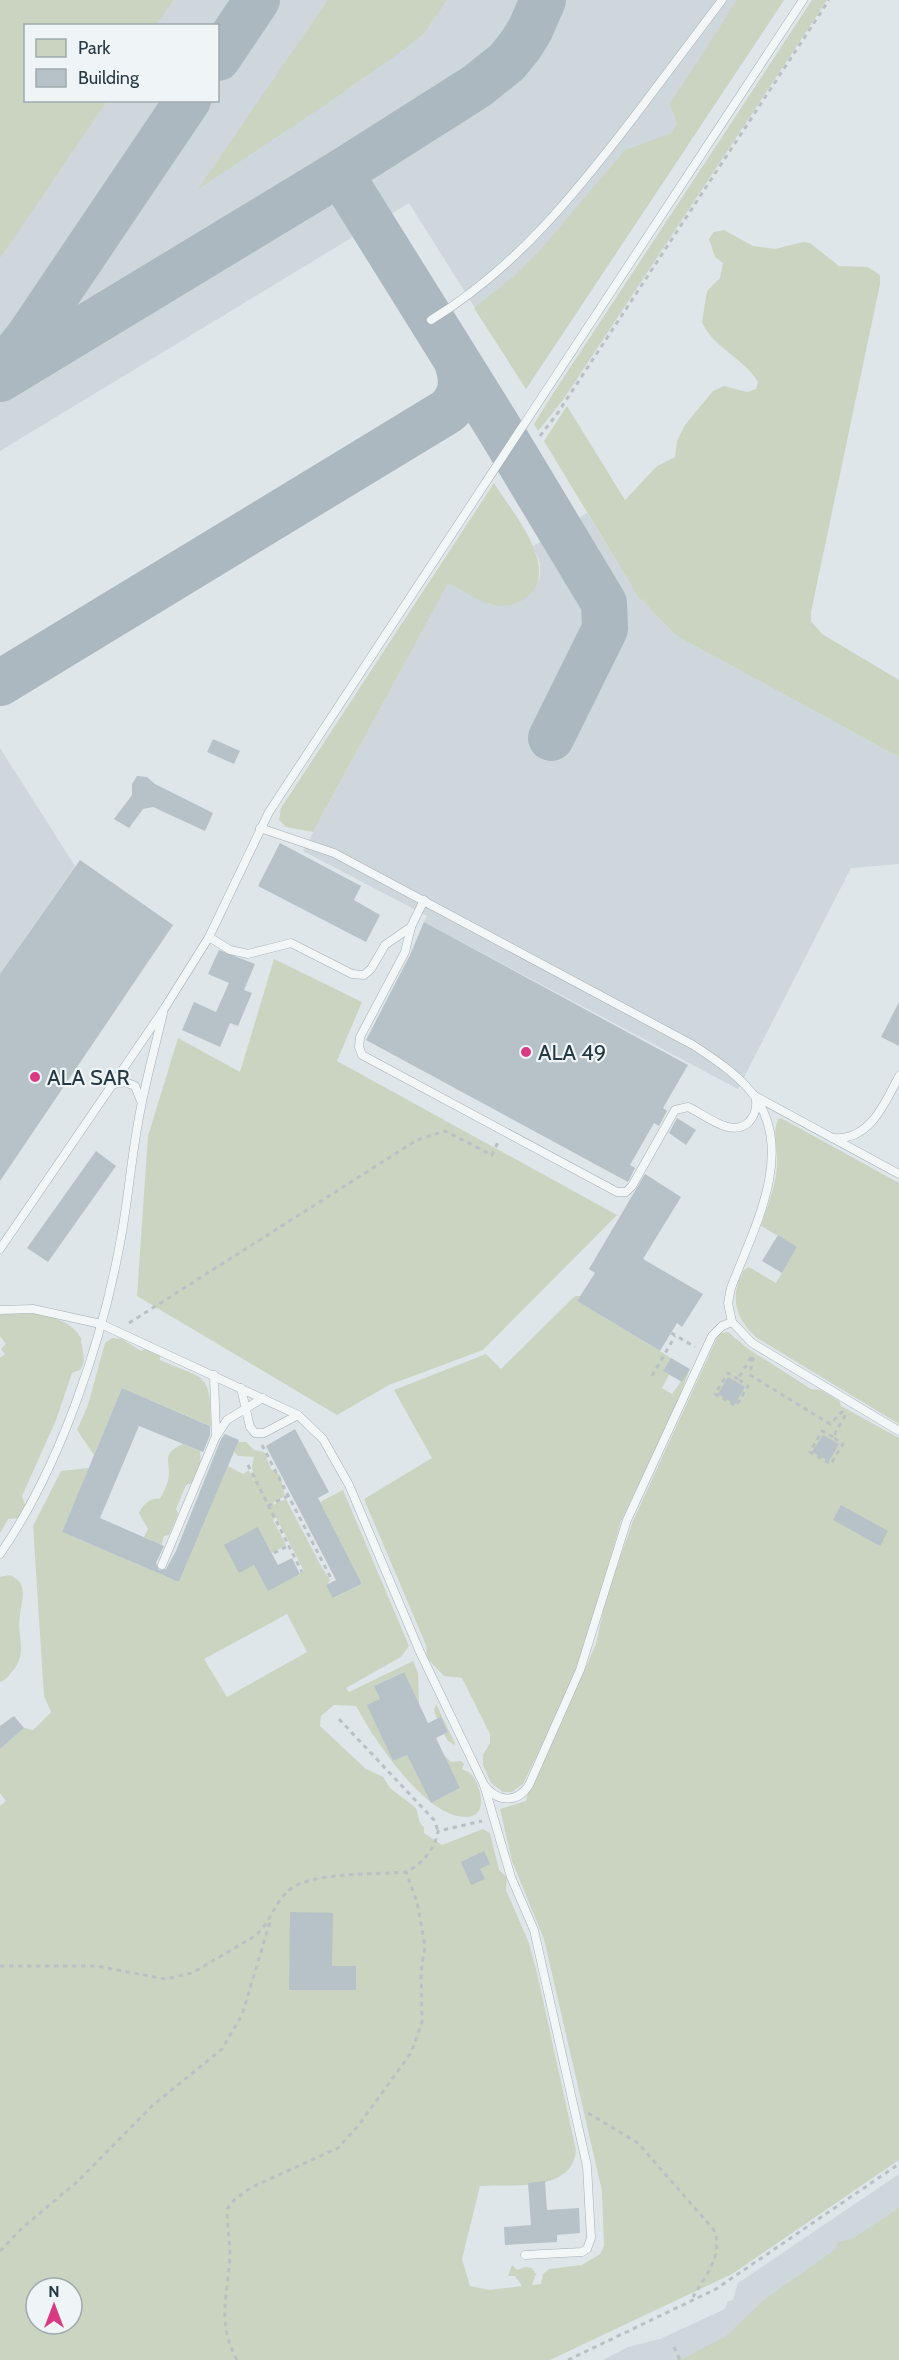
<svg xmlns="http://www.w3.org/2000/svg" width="899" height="2360" font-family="Cabin,sans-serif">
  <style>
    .built { fill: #cdd7dc; fill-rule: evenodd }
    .green { fill: #cbd4c0; fill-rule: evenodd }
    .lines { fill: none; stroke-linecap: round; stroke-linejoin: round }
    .taxiway { stroke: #abb8bf; stroke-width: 46 }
    .building { fill: #b6c2c7 }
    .service-casing { stroke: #a4afb4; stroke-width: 9 }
    .path { stroke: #b9c1c4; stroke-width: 3; stroke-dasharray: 4.5 4.5; stroke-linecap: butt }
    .service { stroke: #f2f6f7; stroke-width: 8 }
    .poi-dot { fill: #d83b84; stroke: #eff5f7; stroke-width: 2 }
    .labels { text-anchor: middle; stroke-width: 4.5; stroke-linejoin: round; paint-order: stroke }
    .poi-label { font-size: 22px; fill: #273942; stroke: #eff5f7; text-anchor: start }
  </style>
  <rect width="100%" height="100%" fill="#dfe6ea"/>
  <!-- built -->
  <g class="built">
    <path d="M0 0H784L526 389 409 203 0 451ZM26 26H218V100H26Z"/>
    <polygon points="587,513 640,600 643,598 652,611 677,636 899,757 899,864 851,868 738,1089 424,922 427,916 303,851 448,582 491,605 503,606 519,602 532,592 540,577 540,563 533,546"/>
    <polygon points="0,748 75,866 0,974"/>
    <polygon points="899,2174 899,2360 603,2360 628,2347 660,2339 725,2309 728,2301 733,2300 738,2283"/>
  </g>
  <!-- green -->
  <g class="green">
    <polygon points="0,0 173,0 156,25 26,26 26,100 107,101 0,258"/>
    <polygon points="328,0 447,0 424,33 410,45 328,103 198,189"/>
    <polygon points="737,0 784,0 526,389 474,308 512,278 543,247 625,150 672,133 677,124 670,104"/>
    <polygon points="812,0 827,0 563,400 538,431 534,424 554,392"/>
    <path d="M724 230 753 246 775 249 803 242 810 243 839 266 868 267 880 275V284L811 612V621L822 634 899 680V757L677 636 652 611 643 599 640 600 544 441 567 406 625 500 657 466 675 457 677 441 685 425 713 391 724 386 747 392 756 389 758 382C745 359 712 347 702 322L707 291 720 278 723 263 715 257 709 239 714 232Z"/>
    <path d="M494 483C511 511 561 567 528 596 519 604 505 608 493 605 478 602 462 589 448 583L313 832 286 827 279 820 281 808Z"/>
    <polygon points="274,959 362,1002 337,1061 617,1215 483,1350 389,1385 337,1415 137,1296 148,1136 178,1038 240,1072"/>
    <path d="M781 1118 899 1183V1424L757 1338C735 1319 729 1296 744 1270L749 1267 776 1283 797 1247 761 1226C767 1207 776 1186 777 1166 778 1149 772 1134 778 1119Z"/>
    <polygon points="575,1296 580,1296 577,1301 671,1358 664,1371 669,1375 662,1388 672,1394 690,1369 669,1423 621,1521 581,1658 553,1722 523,1784 512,1792 503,1792 491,1783 483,1765 483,1755 490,1743 490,1734 462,1678 444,1676 427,1658 426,1645 364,1499 432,1458 394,1390 486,1354 501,1369"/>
    <path d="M13 1312C35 1312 70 1317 81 1338 81 1351 88 1358 80 1370L72 1373 56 1420 22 1496 26 1508 22 1518 8 1519 0 1533V1358L5 1354 1 1349 6 1344 0 1336V1315Z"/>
    <path d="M728 1332 747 1348 811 1389 821 1390 839 1401 841 1406 899 1438V2160L732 2274 550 2360H0V1806L6 1801 0 1793V1749L24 1728 33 1730 51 1712 44 1696 33 1526 61 1471 89 1468 62 1532 179 1582 228 1466 243 1474 249 1470 254 1481 252 1466 254 1457 238 1456 234 1452 238 1442H246L254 1450 264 1452 271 1469 280 1475 285 1496 274 1502 273 1505 286 1499 321 1566 330 1580 327 1585 334 1598 362 1584 320 1502 343 1490 409 1646 401 1657 346 1688 349 1692 413 1661 418 1673 419 1705 403 1672 374 1686 398 1736 385 1743 393 1761 407 1755 431 1803 460 1788 443 1754 451 1762 461 1761 464 1764 462 1769C465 1771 468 1771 470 1773 480 1782 490 1816 467 1817 426 1819 373 1738 356 1706L334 1705 321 1716 320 1726 366 1769 383 1777 390 1788 416 1808 420 1823 424 1827V1833L442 1845 483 1829 490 1833 499 1870 507 1877 506 1890 529 1943 537 1973 576 2150C573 2193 512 2184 480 2186L462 2259 470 2286 490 2290 522 2286 515 2276H508L512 2265 517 2270 525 2267 532 2268 536 2274 532 2285 541 2284 543 2274 549 2269 582 2265 600 2254 604 2246 602 2191 544 1939 512 1861 500 1809 526 1801 528 1791 532 1789 596 1644 606 1598 633 1521 717 1338 721 1333ZM276 1517 304 1571 268 1590 254 1565 258 1527 272 1553 286 1545 273 1520ZM287 1614 307 1652 227 1697 204 1659ZM290 1966 356 1967V1990H290ZM36 2288H72V2324H36Z"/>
    <path d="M112 1338 122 1339 141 1351 146 1348 160 1355V1360C208 1381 210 1372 211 1426L122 1388 94 1455 77 1430 88 1405 105 1343Z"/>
    <path d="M183 1444 200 1451 201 1467 192 1483 186 1485 176 1509 178 1514 169 1535 164 1536 161 1545 144 1537 148 1529 139 1513C143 1504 151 1497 160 1499 163 1493 167 1486 168 1480 172 1463 159 1454 183 1444Z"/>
    <path d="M10 1575C29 1583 22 1600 20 1615 16 1638 30 1653 10 1674 7 1678 5 1680 0 1682V1577Z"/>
    <polygon points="436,1704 455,1743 454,1745 448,1741 444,1734 448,1732 441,1717 437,1719 434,1710"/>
    <polygon points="899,2208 899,2360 680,2360 725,2337 764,2300 836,2249 838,2242 852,2239"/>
  </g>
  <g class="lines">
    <!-- taxiway -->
    <g class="taxiway">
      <polyline points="218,58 257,0"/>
      <polyline points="340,173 497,425 604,603 605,629 551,738"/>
      <polyline points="5,366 29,336 188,100"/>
      <polyline points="0,379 340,173 477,86 507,62 520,46 530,30 543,0"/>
      <path d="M0 683 446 412C462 400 464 381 457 362"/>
    </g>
  </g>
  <!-- building -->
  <g class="building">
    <polygon points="213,739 240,751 234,764 207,752"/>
    <polygon points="137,776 147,777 155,784 213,813 205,831 153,807 143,809 129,828 114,819 132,795 132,784"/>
    <polygon points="280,843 361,886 354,900 380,915 366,942 258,886"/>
    <polygon points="80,860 173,925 0,1181 0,974"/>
    <polygon points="424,922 688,1065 663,1108 667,1111 659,1126 654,1123 630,1165 635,1168 628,1182 366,1040 410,955"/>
    <polygon points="219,950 255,964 244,990 252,993 238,1026 230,1023 220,1047 182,1030 194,1002 216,1012 229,983 208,974"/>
    <polygon points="899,1002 899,1046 881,1037"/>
    <polygon points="677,1118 696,1130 686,1145 669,1133"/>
    <polygon points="96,1151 116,1166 48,1262 27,1248"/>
    <polygon points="645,1174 681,1197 643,1259 703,1294 682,1327 677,1323 660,1351 577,1301 595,1273 589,1269"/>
    <polygon points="778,1235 797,1247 782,1273 762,1261"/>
    <polygon points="671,1358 690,1369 682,1382 663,1371"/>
    <polygon points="728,1377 745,1387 735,1404 718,1394"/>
    <polygon points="122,1388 210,1426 210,1435 203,1452 139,1426 100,1518 164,1546 156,1563 159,1570 166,1569 176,1551 221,1439 225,1434 239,1440 179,1582 62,1532"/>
    <polygon points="295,1429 329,1492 318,1498 362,1584 333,1598 326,1585 336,1580 266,1446"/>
    <polygon points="823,1435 839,1444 829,1461 812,1452"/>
    <polygon points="841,1505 888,1531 880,1546 833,1520"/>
    <polygon points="258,1527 278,1565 292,1558 300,1574 268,1591 254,1565 239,1573 224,1545"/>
    <polygon points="404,1672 428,1723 441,1717 448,1732 436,1738 460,1788 431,1803 407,1755 393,1761 367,1705 380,1699 374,1686"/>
    <polygon points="14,1716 24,1728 0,1749 0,1726"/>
    <polygon points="484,1851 490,1864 480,1869 485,1879 471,1885 461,1862"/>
    <polygon points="290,1912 333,1913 332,1966 356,1966 356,1990 289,1990"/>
    <polygon points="545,2181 547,2210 579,2208 580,2233 557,2235 557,2242 505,2245 504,2227 531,2225 528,2183"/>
  </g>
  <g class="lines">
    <defs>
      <g id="service">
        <path d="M431 320C515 269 575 194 634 117 663 78 693 39 722 0"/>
        <path d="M260 828 334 853 693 1045C716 1060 745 1079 759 1103 793 1160 751 1234 731 1288L728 1303 732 1322 722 1326 712 1336 627 1520 580 1670 529 1785C517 1804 497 1802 484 1785"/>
        <path d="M411 927 405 952 360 1037 359 1047 362 1055 617 1192H626L632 1186 675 1110 688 1107C705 1114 731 1139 749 1122 754 1116 757 1108 756 1100"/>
        <polyline points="209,937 230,950 248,954 291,943 352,974 364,975 371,969 385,945 411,927 424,900"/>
        <polyline points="114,1084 125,1082 135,1086 141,1101"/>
        <polyline points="755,1096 899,1174"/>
        <path d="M833 1138C870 1141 885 1103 899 1076"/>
        <polyline points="0,1249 164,1009 209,937 269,812 803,0"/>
        <polyline points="0,1310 33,1309 101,1324 298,1415 323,1439 349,1485 420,1652 484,1785 511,1877 534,1930 587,2166 591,2238 587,2249 582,2252 525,2255"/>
        <polyline points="732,1322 752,1343 899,1431"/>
        <polyline points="241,1388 250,1427 255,1433 264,1433 298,1415"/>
        <polyline points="217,1435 227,1420 263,1398"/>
        <path d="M0 1554C61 1466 104 1337 122 1232 128 1198 131 1163 137 1129 143 1090 154 1052 163 1013"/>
        <polyline points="162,1565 216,1436 214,1375"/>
      </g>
    </defs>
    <!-- service casing -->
    <use href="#service" class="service-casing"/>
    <!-- path -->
    <g class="path">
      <polyline points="540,436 557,414 829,0"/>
      <polyline points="617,1301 695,1347"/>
      <polyline points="129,1323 417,1140 445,1131 492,1155 498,1142"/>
      <polyline points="753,1357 750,1375 830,1424 843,1411"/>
      <polyline points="652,1376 675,1336"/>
      <polyline points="738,1379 728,1373 715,1394 736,1406 748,1386 738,1379 752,1356"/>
      <polyline points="833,1437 822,1431 810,1452 831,1464 843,1444 833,1437 846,1414"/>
      <polyline points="262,1445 332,1580"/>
      <polyline points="248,1465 302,1572"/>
      <polyline points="268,1506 288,1496"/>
      <polyline points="274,1553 288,1546"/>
      <polyline points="339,1719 434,1820 438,1831"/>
      <path d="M0 1966H97L165 1979 192 1973 255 1936C270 1923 274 1904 288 1891 310 1871 376 1875 406 1872 421 1865 436 1848 438 1831L482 1821"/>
      <path d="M588 2113 638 2143 714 2230C724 2255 705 2276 693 2297"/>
      <polyline points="0,2251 21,2229 78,2181 152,2106 222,2049 242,2015 270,1922"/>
      <polyline points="674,2347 680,2360"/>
      <path d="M237 2360C216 2321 228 2296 230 2256 230 2240 227 2225 227 2209L235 2199 252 2187 338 2148 358 2126 411 2053 422 2022 421 1972 425 1946 417 1902 406 1872"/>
      <polyline points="568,2360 716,2289 899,2164"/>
    </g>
    <!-- service -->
    <use href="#service" class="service"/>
  </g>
  <!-- markers -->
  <g class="poi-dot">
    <circle cx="526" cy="1052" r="6"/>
    <circle cx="35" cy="1077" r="6"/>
  </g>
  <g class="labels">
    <!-- poi labels -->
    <g class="poi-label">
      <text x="538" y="1060">ALA 49</text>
      <text x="47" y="1085">ALA SAR</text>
    </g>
  </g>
  <!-- legend -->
  <rect x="24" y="24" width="195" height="78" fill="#eff5f7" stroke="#9faaaf" stroke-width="1.5"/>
  <rect x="36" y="39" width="30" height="18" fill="#cbd4c0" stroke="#9faaaf" stroke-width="1.5"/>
  <text x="78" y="54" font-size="18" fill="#273942">Park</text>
  <rect x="36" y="69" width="30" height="18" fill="#b6c2c7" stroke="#9faaaf" stroke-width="1.5"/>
  <text x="78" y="84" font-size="18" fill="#273942">Building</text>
  <!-- north arrow -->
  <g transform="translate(54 2306)"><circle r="28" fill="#eff5f7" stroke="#9faaaf" stroke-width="1.5"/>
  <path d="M0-4.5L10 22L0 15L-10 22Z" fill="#d83b84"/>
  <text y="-9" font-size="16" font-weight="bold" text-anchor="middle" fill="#273942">N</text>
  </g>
</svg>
